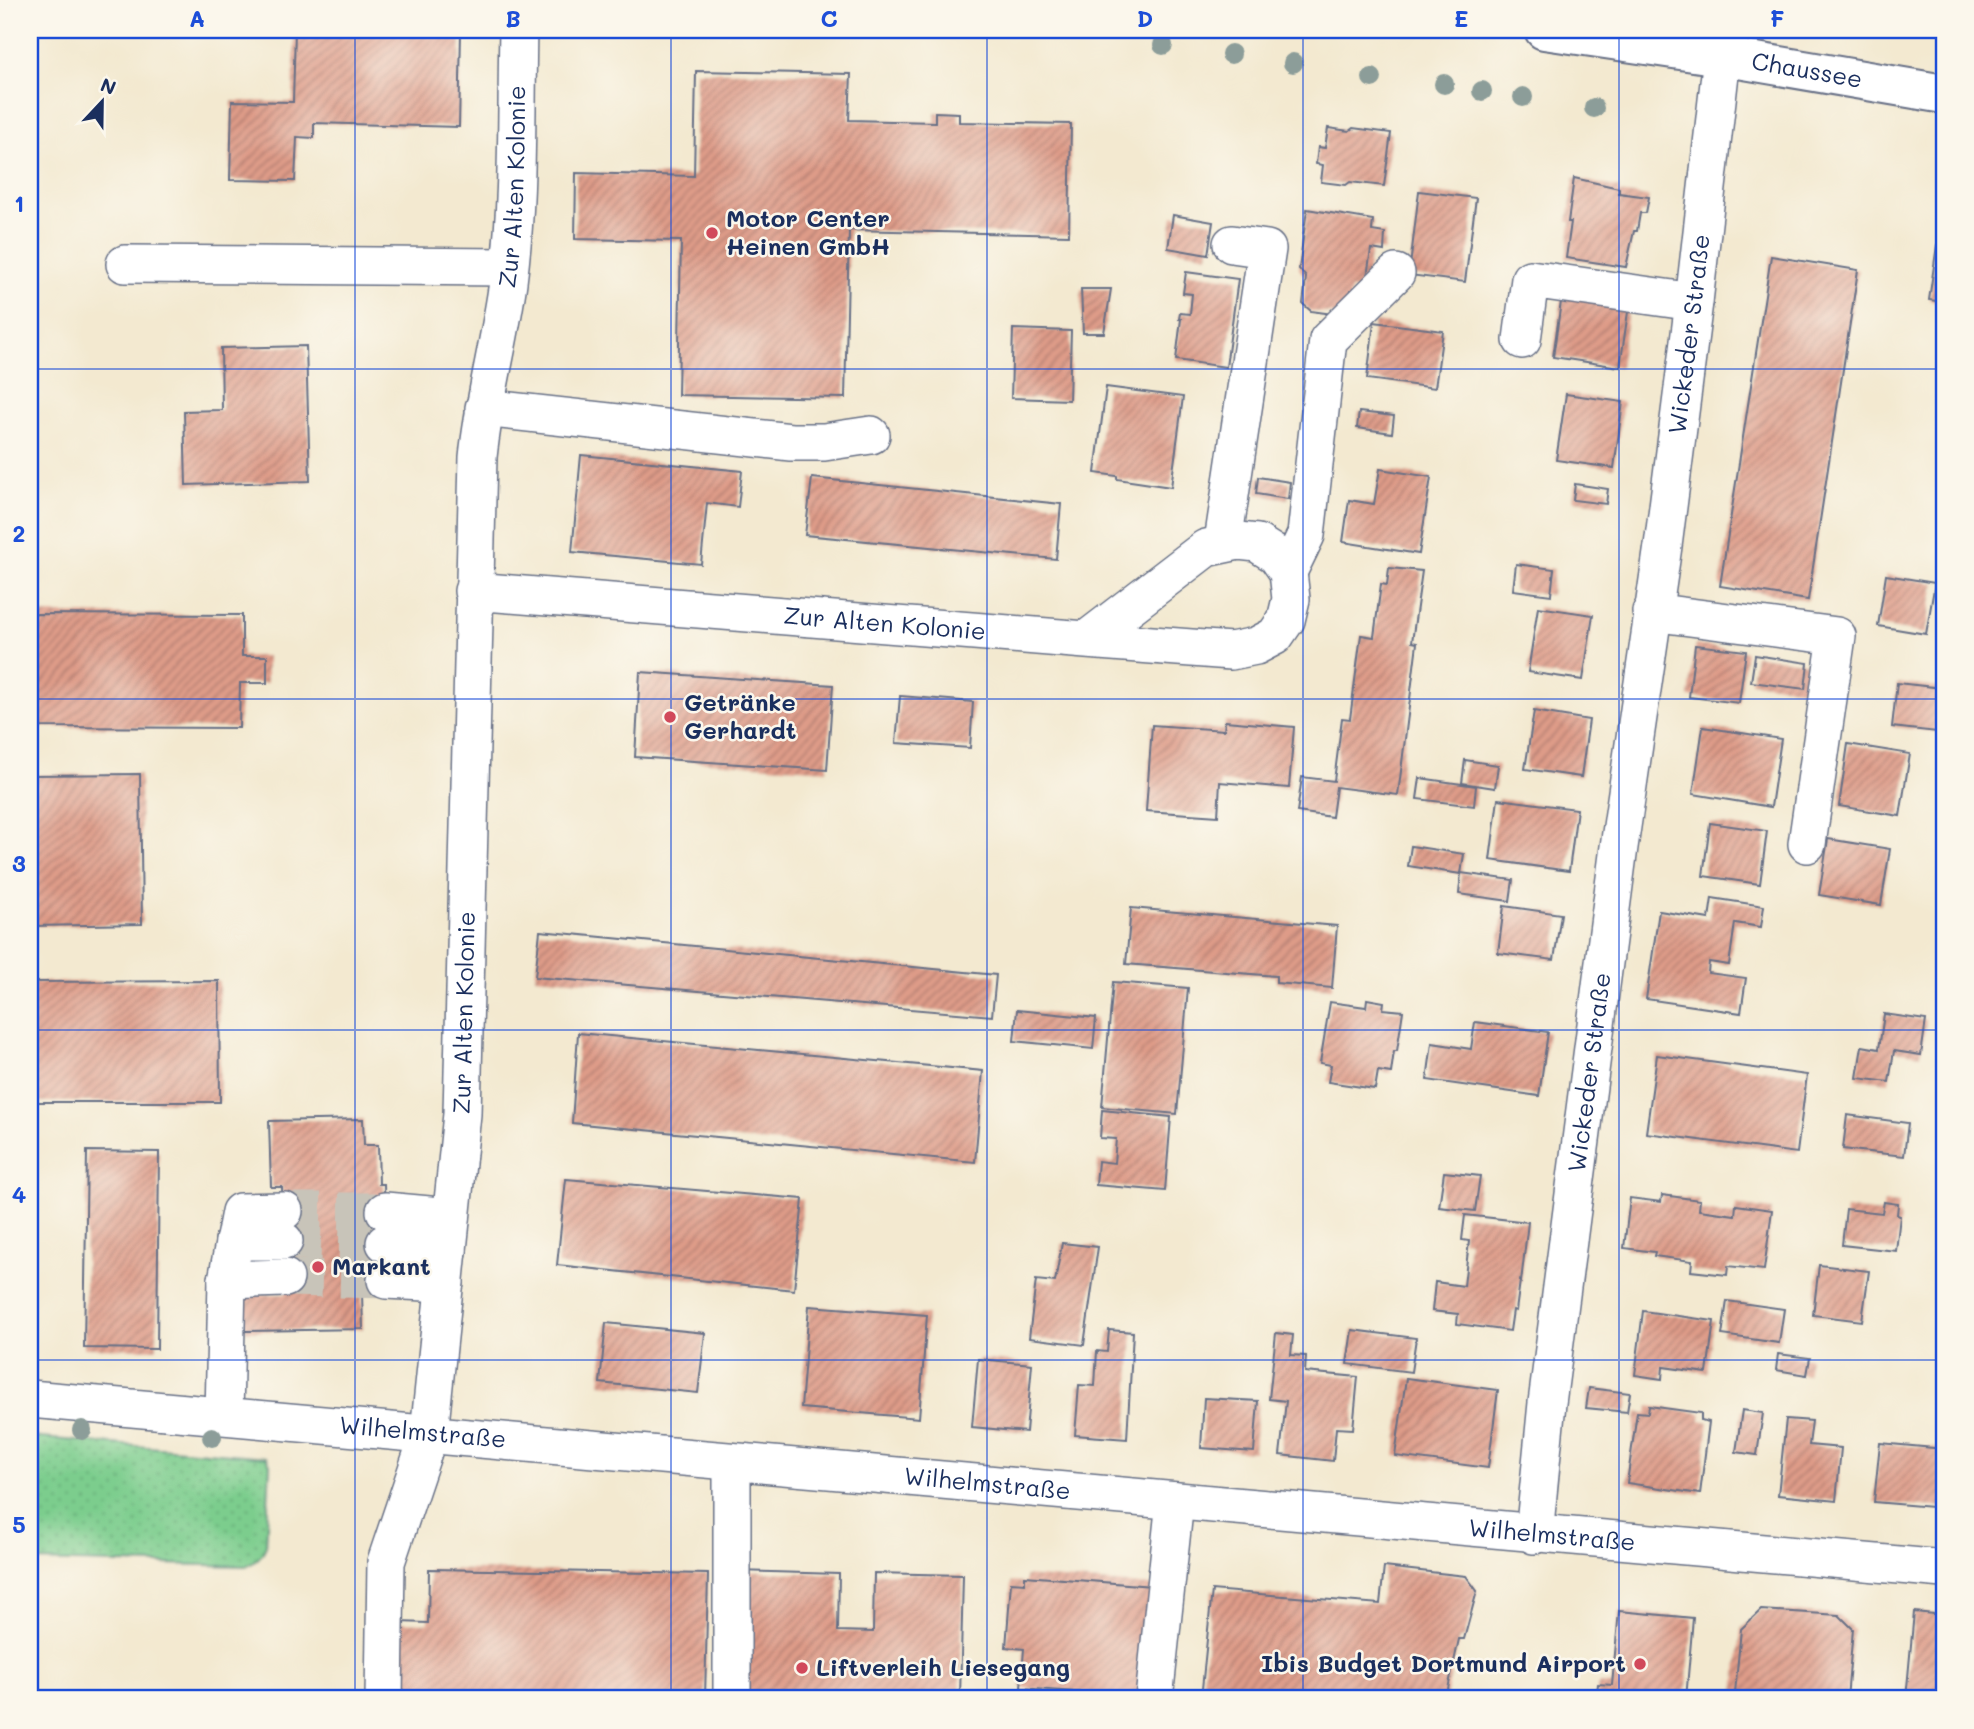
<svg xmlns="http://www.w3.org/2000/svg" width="1974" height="1729" font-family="Mali,sans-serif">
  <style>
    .grass { fill: url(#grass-dots); stroke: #4c7e76; stroke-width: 2 }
    .building { fill: url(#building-hatch) }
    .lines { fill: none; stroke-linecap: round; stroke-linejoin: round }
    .minor-tunnel { stroke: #c8c4b9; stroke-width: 37; stroke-dasharray: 37 18; stroke-linecap: butt }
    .minor-casing { stroke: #677086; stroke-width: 40 }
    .major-casing { stroke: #677086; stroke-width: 42 }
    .minor { stroke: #fff; stroke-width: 37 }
    .major { stroke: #fff; stroke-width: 38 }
    .tree { fill: #8c9d99 }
    .grid { fill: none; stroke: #1d4ed8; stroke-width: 2; stroke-opacity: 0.55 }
    .poi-dot { fill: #d1495b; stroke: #fbf7ec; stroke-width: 2.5 }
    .labels { text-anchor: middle; stroke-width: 5; stroke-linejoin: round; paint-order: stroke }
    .street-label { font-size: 24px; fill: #1b2f5e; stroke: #fbf7ec }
    .poi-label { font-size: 24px; font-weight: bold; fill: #1b2f5e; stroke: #fbf7ec; text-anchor: start }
    .neatline { fill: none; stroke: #1d4ed8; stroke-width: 2.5 }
    .grid-label { font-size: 23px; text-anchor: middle; font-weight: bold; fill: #1d4ed8 }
  </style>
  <defs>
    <pattern id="grass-dots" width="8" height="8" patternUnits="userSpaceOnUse" patternTransform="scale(1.75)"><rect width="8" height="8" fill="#7ccd8d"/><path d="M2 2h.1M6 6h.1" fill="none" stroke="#6bb07c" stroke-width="1.8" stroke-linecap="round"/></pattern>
    <pattern id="building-hatch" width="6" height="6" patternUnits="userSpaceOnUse" patternTransform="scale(1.75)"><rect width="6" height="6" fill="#de9b88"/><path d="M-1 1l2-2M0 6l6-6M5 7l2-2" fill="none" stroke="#b37f72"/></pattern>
  </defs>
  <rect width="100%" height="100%" fill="#fbf7ec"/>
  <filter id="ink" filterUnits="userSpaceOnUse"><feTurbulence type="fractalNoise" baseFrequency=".0143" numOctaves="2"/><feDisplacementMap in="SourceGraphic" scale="14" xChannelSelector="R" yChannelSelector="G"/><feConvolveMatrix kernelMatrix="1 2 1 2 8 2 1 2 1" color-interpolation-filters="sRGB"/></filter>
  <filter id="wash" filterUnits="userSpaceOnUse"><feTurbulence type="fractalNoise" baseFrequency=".00686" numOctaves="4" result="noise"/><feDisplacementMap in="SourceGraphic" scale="28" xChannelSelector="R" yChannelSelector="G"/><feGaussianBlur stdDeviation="1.57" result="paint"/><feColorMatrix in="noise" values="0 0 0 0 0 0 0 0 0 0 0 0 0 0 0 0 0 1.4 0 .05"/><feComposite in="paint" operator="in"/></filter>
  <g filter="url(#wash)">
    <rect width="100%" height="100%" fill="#f3e9d0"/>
    <!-- grass -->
    <path class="grass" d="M30 1437 266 1457 270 1464 266 1546C262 1556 257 1562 247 1566L30 1561Z"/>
    <g id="blocks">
      <!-- building -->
      <g class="building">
        <polygon points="295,30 461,32 459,127 314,123 314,138 297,137 295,181 230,180 232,101 293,102"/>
        <polygon points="696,71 851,74 849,120 935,122 935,112 959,113 959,122 1071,124 1069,235 849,230 845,398 678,395 681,241 575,239 576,173 694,176"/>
        <polygon points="1328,128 1349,131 1353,128 1391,133 1384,186 1350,182 1346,185 1321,182 1323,165 1316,164 1318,147 1325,148"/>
        <polygon points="1574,178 1619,188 1619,193 1649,197 1646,213 1640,213 1637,231 1634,231 1626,267 1566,258 1571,222 1568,222"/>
        <polygon points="1419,191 1476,198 1465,282 1409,275"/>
        <polygon points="1307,209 1373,220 1372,231 1385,233 1384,251 1371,249 1365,291 1351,290 1348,309 1340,315 1311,311 1303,304 1306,277 1299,269"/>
        <polygon points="1173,215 1213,222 1208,255 1168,248"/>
        <polygon points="1937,245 1944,246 1944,302 1929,300"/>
        <polygon points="1771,256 1858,270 1808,600 1720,586"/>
        <polygon points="1186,272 1238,279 1226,367 1176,360 1181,319 1179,319 1180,313 1190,314 1192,294 1183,293"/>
        <polygon points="1563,288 1630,298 1620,367 1553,357"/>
        <polygon points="1081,289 1111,289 1104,333 1083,333"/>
        <polygon points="1374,322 1443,331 1435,388 1367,379"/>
        <polygon points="1013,329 1071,331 1069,400 1011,398"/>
        <polygon points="306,346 310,481 186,485 184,411 222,410 221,348"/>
        <polygon points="1106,387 1183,397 1171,487 1117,479 1117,476 1095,473"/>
        <polygon points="1566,394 1623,402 1614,468 1556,460"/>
        <polygon points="1359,412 1394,416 1392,433 1357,428"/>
        <polygon points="581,455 742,471 738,507 707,503 701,564 572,552"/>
        <polygon points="1380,469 1431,477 1419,554 1343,542 1349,500 1374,504"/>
        <polygon points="1258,477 1290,482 1288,499 1256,494"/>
        <polygon points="812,478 1061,504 1056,559 805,535"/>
        <polygon points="1575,484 1608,489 1606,504 1573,500"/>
        <polygon points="1516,564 1554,569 1551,595 1513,590"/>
        <polygon points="1389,568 1422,571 1412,642 1417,643 1398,795 1336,787 1332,817 1297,812 1302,777 1334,781 1342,718 1350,719 1361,635 1374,637 1381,584 1387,585"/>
        <polygon points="1886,575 1935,583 1926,634 1878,626"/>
        <polygon points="1538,607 1593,615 1583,680 1528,672"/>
        <polygon points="30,614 242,615 242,656 267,656 267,683 240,683 239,728 30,727"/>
        <polygon points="1695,645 1746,651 1739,703 1689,697"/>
        <polygon points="1755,655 1808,663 1805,689 1751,682"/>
        <polygon points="640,672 833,685 827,770 635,757"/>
        <polygon points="1897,683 1942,688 1937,732 1892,727"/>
        <polygon points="900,696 973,702 970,748 896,743"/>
        <polygon points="1534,711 1589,720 1581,777 1525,769"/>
        <polygon points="1225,721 1294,727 1289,788 1220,782 1218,816 1146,811 1152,725 1224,730"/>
        <polygon points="1703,727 1781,739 1771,807 1693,794"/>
        <polygon points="1848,744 1910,754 1900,816 1839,806"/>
        <polygon points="1465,760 1498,765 1495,788 1462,783"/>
        <polygon points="140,774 142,924 31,926 30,775"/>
        <polygon points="1420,778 1476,786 1474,806 1417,799"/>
        <polygon points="1498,799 1577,809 1569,871 1490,860"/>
        <polygon points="1710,823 1767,831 1760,884 1703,876"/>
        <polygon points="1828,839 1890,849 1881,905 1819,895"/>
        <polygon points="1411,846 1464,854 1461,874 1408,866"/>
        <polygon points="1461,873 1513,880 1510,901 1459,894"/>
        <polygon points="1712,898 1764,906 1761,927 1735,923 1729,965 1709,962 1708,973 1746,978 1741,1013 1646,999 1659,911 1709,919"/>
        <polygon points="1504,906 1561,914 1554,960 1498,953"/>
        <polygon points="1131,908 1337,926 1332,988 1276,983 1276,976 1126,964"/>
        <polygon points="540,931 996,975 992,1016 535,977"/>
        <polygon points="219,981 220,1102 30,1102 30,982"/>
        <polygon points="1113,982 1188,988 1177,1114 1102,1107"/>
        <polygon points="1367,999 1384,1002 1383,1009 1403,1011 1397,1051 1394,1051 1391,1073 1378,1071 1375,1089 1328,1082 1331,1065 1320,1063 1330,1002 1366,1007"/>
        <polygon points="1017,1010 1096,1018 1093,1049 1014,1041"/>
        <polygon points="1884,1014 1926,1020 1921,1055 1894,1051 1889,1082 1857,1078 1862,1046 1879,1049"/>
        <polygon points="1475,1022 1548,1032 1539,1096 1427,1080 1432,1043 1471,1049"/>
        <polygon points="578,1033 983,1071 975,1162 572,1123"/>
        <polygon points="1657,1055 1807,1075 1797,1153 1646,1133"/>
        <polygon points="1102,1110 1171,1117 1165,1191 1096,1185 1098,1161 1114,1163 1116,1139 1100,1138"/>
        <polygon points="1847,1115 1908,1123 1904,1156 1843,1149"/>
        <polygon points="363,1119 364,1145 378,1145 379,1184 384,1184 387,1291 362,1292 363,1329 245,1331 245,1294 286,1294 282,1187 271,1187 269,1121"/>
        <polygon points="87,1151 159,1152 157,1349 84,1348"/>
        <polygon points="1444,1172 1480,1176 1475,1211 1439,1207"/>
        <polygon points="566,1179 803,1199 794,1290 557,1265"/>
        <polygon points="1662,1195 1700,1200 1699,1210 1735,1215 1736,1205 1772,1210 1764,1270 1728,1266 1727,1275 1691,1271 1692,1261 1654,1256 1655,1252 1624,1248 1630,1198 1661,1202"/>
        <polygon points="1884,1202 1898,1204 1897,1215 1900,1216 1896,1251 1842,1245 1846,1209 1882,1213"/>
        <polygon points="1465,1215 1528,1222 1521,1282 1520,1281 1516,1311 1513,1310 1510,1331 1457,1324 1458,1314 1432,1311 1435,1282 1464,1286 1469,1241 1462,1240"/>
        <polygon points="1062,1243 1098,1247 1084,1345 1029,1338 1036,1280 1055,1282"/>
        <polygon points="1819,1265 1869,1271 1862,1321 1813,1315"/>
        <polygon points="1727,1301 1784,1309 1779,1343 1722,1335"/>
        <polygon points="809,1306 927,1315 919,1418 801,1408"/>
        <polygon points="1643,1311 1714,1321 1707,1373 1663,1367 1662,1379 1635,1375"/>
        <polygon points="606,1323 705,1333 698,1393 600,1383"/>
        <polygon points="1109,1330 1133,1332 1127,1439 1075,1435 1079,1385 1095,1386 1097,1351 1107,1352"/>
        <polygon points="1352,1330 1416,1338 1411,1372 1347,1364"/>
        <polygon points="1276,1333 1293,1335 1291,1355 1306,1356 1305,1372 1358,1377 1353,1429 1336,1428 1333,1461 1280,1455 1286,1401 1269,1399"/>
        <polygon points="1778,1354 1810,1358 1807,1375 1776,1370"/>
        <polygon points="978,1359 1032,1364 1026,1432 972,1427"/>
        <polygon points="1406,1378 1498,1390 1488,1468 1395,1456"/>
        <polygon points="1589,1388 1630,1393 1627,1412 1586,1408"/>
        <polygon points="1204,1398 1258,1401 1254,1452 1201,1448"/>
        <polygon points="1649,1406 1701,1413 1701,1420 1709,1422 1700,1494 1627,1483 1637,1412 1648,1413"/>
        <polygon points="1742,1410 1763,1413 1757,1455 1736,1452"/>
        <polygon points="1786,1419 1812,1421 1809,1445 1841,1448 1836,1501 1778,1495"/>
        <polygon points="1880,1443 1944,1449 1944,1508 1874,1502"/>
        <polygon points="1384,1567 1466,1576 1477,1591 1464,1639 1459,1639 1446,1698 1425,1696 1425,1699 1201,1699 1212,1590 1380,1604"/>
        <polygon points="429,1569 708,1574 705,1699 397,1699 398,1622 428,1623"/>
        <polygon points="738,1571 839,1574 838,1631 873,1632 874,1573 963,1575 960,1699 743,1699"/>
        <polygon points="1025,1576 1152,1586 1144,1697 1021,1688 1024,1649 1006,1647 1011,1582 1025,1583"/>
        <polygon points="1761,1610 1839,1615 1853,1629 1847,1699 1740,1699 1735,1693 1741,1629"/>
        <polygon points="1619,1611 1693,1618 1686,1699 1596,1699 1598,1684 1612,1685"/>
        <polygon points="1914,1612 1944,1615 1944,1699 1906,1699"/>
      </g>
    </g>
  </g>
  <g filter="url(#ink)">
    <use href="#blocks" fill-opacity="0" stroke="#677086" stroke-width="2"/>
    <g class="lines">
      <!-- minor-tunnel -->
      <g class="minor-tunnel">
        <polyline points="284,1211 385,1211"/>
        <polyline points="284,1241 385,1243"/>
        <polyline points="285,1278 386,1280"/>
      </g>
      <defs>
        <g id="minor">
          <polyline points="125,264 509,267"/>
          <polyline points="1522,340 1530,279 1694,302"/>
          <polyline points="484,408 791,442 824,442 871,435"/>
          <polyline points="1223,542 1267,249 1232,244"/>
          <polyline points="1288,572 1306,535 1328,340 1396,273"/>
          <path id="s1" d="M473 591 1086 640 1231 651 1256 646 1275 636 1286 620 1291 599 1288 572 1276 555 1257 543 1239 541 1206 548 1086 640"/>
          <polyline points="1651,612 1837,636 1807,844"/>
          <polyline points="385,1211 451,1217"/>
          <polyline points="234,1241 284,1241"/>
          <polyline points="385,1243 448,1251"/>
          <polyline points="227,1280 285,1278"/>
          <polyline points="386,1280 445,1283"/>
          <path id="s2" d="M30 1399C668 1451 1306 1517 1944 1569"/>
          <polyline points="224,1415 227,1280 240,1212 284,1211"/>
          <path id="s3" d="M1534 1535 1547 1403 1619 847 1663 546 1694 302 1725 30"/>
          <path id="s4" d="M384 1699 386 1562 429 1434 462 1114 478 457C484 398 500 341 508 282 519 199 516 113 518 30"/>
          <polyline points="732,1699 732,1462"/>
          <polyline points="1154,1699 1175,1501"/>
        </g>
        <g id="major">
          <path id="s5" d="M1544 30 1721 56 1944 94"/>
        </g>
      </defs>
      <!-- minor casing -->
      <use href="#minor" class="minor-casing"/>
      <!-- major casing -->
      <use href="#major" class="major-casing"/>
      <!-- minor -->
      <use href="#minor" class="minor"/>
      <!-- major -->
      <use href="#major" class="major"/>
    </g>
    <!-- trees -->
    <g class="tree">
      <circle cx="1163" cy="45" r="10"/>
      <circle cx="1231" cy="54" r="10"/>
      <circle cx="1293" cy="63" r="10"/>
      <circle cx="1372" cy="78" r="10"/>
      <circle cx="1444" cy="84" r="10"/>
      <circle cx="1482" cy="91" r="10"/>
      <circle cx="1523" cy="97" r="10"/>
      <circle cx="1594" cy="108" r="10"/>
      <circle cx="82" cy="1430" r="10"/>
      <circle cx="212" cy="1437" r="10"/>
    </g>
  </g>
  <!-- grid -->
  <path class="grid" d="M355 30V1699M671 30V1699M987 30V1699M1303 30V1699M1619 30V1699M30 369H1944M30 699H1944M30 1030H1944M30 1360H1944"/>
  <!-- markers -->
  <g class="poi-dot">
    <circle cx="712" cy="233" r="7"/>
    <circle cx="670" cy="717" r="7"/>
    <circle cx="318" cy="1267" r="7"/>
    <circle cx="1640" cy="1664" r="7"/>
    <circle cx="802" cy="1668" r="7"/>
  </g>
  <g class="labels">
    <!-- street labels -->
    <g class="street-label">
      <text dy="8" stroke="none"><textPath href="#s5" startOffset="266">Chaussee</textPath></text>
      <text dy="8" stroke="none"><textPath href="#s4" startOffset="1524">Zur Alten Kolonie</textPath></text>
      <text dy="8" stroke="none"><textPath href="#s3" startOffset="1211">Wickeder Straße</textPath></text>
      <text dy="8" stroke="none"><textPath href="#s1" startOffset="413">Zur Alten Kolonie</textPath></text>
      <text dy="8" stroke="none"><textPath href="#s4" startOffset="695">Zur Alten Kolonie</textPath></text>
      <text dy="8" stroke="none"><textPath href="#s3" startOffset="466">Wickeder Straße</textPath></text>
      <text dy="8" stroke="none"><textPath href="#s2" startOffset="394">Wilhelmstraße</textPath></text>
      <text dy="8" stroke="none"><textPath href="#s2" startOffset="961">Wilhelmstraße</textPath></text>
      <text dy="8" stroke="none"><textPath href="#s2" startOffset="1528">Wilhelmstraße</textPath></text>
    </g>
    <!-- poi labels -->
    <g class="poi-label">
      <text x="726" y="227">Motor Center<tspan x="726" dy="28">Heinen GmbH</tspan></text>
      <text x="684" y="711">Getränke<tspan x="684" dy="28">Gerhardt</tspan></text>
      <text x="332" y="1275">Markant</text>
      <text x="1626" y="1672" text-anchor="end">Ibis Budget Dortmund Airport</text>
      <text x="816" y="1676">Liftverleih Liesegang</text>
    </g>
  </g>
  <!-- margin -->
  <rect width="1974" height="1729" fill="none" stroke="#fbf7ec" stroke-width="77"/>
  <!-- north arrow -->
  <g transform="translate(102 102) rotate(22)" stroke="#fbf7ec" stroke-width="5" paint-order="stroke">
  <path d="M0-5L12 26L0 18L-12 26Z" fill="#1b2f5e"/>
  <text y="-10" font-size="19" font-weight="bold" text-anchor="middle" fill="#1b2f5e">N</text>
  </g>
  <rect x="38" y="38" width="1898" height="1652" class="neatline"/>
  <g class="grid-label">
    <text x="197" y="27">A</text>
    <text x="513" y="27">B</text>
    <text x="829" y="27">C</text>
    <text x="1145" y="27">D</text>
    <text x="1461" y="27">E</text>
    <text x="1777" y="27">F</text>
    <text x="19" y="212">1</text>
    <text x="19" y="542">2</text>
    <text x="19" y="872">3</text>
    <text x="19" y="1203">4</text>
    <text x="19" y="1533">5</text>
  </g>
</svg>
